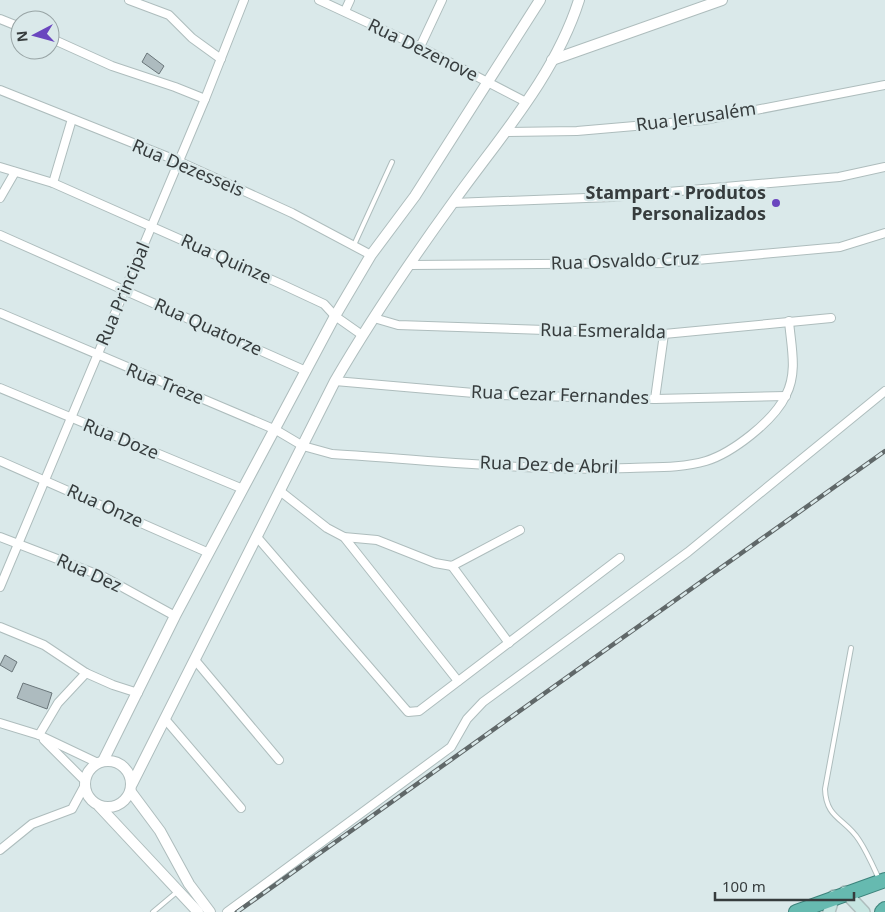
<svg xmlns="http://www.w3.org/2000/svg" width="885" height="912" font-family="'Noto Sans',sans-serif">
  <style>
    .building { fill: #adbbbf; stroke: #6a767a }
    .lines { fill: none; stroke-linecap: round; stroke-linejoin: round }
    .service-casing { stroke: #aebdbd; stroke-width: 6 }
    .minor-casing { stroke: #aebdbd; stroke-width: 10 }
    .tertiary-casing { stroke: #aebdbd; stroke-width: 12 }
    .secondary-casing { stroke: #aebdbd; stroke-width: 14 }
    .trunk-casing { stroke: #3c837b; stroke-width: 16 }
    .service { stroke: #fff; stroke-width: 4 }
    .minor { stroke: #fff; stroke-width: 8 }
    .tertiary { stroke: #fff; stroke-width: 10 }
    .secondary { stroke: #c6e5e1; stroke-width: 11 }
    .trunk { stroke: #66bab0; stroke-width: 14 }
    .rail-casing { stroke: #606869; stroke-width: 4.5 }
    .rail { stroke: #dae9ea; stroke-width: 2.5; stroke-dasharray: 8; stroke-linecap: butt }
    .poi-dot { fill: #6a46bf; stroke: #dae9ea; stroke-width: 2 }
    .labels { text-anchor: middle; stroke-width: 5; stroke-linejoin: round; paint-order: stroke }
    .street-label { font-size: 18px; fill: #363c3d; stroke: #dae9ea }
    .poi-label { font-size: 18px; font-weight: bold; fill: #363c3d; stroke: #dae9ea; text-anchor: end }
  </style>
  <rect width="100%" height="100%" fill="#dae9ea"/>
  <!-- building -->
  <g class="building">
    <polygon points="147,53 164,66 159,74 142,62"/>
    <polygon points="5,655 17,662 12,672 0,665"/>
    <polygon points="23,683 52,693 47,709 17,698"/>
  </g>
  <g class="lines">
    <defs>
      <g id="service">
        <polyline points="354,245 392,162"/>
        <path d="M851 648 825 789C826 819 845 818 859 840 867 852 873 866 879 879"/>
        <polyline points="153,912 178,891"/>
      </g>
      <g id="minor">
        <polyline points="129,0 169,15 192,38 221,59"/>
        <polyline points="319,0 420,47 526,102"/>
        <polyline points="345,11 350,0"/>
        <polyline points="0,19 20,27"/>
        <polyline points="50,38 112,66 175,87 205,99"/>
        <polyline points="420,47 442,0"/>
        <polyline points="0,90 178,161 292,213 371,255"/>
        <polyline points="505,132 577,131 704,120 885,85"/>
        <polyline points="0,167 53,183 281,284 324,304 335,316 362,335"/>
        <polyline points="53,183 72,119"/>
        <polyline points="0,198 15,172"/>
        <polyline points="453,203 612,197 839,177 885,167"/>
        <polyline points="0,235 306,371"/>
        <polyline points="410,265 663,263 840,247 885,233"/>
        <path d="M0 313 276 430 303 446 332 454C431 460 531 472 630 468 655 467 682 468 706 461 732 453 774 421 786 395 798 372 791 346 789 321"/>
        <polyline points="374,318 398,325 664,334 831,318"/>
        <polyline points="335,381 497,395 655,399 786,396"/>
        <polyline points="0,388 243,489"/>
        <polyline points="655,399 664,334"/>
        <polyline points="0,461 209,553"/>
        <polyline points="280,491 327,528 344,537 377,540 435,563 452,566 520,530"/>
        <polyline points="0,537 104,577 175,616"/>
        <polyline points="257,537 408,712 419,711 620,558"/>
        <polyline points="344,537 458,681"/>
        <polyline points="452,566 509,643"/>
        <polyline points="0,587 205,99 244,0"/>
        <polyline points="0,627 44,645 86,673"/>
        <polyline points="195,660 279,760"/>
        <polyline points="165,719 241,808"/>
        <polyline points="0,723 39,735 98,763"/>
        <polyline points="39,735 58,703 86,673 113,685 138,693"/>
        <polyline points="44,740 85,781"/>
        <polyline points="0,850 32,824 72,809 85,785"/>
        <polyline points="227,912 451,747 467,719 483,702 688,552 885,391"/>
      </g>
      <g id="tertiary">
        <polyline points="552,60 722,0"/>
        <circle cx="108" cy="784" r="23"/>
        <polyline points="103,761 175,616 335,316 371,255 415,196 540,0"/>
        <path d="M132 784 335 381C371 319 412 259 454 201 499 138 555 76 579 0"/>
        <polyline points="131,792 160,831 189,884 210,912"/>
        <polyline points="99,806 198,912"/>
      </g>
      <g id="secondary">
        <polyline points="845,892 864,912"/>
        <polyline points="829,912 834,896"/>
      </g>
      <g id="trunk">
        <polyline points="796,912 885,880"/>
        <polyline points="882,912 885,909"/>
      </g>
    </defs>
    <!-- service casing -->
    <use href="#service" class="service-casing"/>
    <!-- minor casing -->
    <use href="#minor" class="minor-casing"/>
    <!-- tertiary casing -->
    <use href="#tertiary" class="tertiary-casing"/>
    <!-- secondary casing -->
    <use href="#secondary" class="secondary-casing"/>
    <!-- trunk casing -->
    <use href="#trunk" class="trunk-casing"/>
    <!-- service -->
    <use href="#service" class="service"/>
    <!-- minor -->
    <use href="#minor" class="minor"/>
    <!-- tertiary -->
    <use href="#tertiary" class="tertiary"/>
    <!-- secondary -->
    <use href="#secondary" class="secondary"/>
    <!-- trunk -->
    <use href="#trunk" class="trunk"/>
    <defs>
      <polyline id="rail" points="237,912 885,451"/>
    </defs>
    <!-- rail casing -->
    <use href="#rail" class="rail-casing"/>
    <!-- rail -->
    <use href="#rail" class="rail"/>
  </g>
  <!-- markers -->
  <circle class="poi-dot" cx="776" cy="203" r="5"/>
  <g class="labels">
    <!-- street labels -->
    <g class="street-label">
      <text transform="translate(423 50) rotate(26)" y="6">Rua Dezenove</text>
      <text transform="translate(696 117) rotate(-8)" y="6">Rua Jerusalém</text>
      <text transform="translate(188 168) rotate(23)" y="6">Rua Dezesseis</text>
      <text transform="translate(226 259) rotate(24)" y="6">Rua Quinze</text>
      <text transform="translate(625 261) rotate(-2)" y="6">Rua Osvaldo Cruz</text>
      <text transform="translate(123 294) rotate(-67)" y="6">Rua Principal</text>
      <text transform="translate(208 327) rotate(24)" y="6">Rua Quatorze</text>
      <text transform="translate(603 331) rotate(1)" y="6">Rua Esmeralda</text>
      <text transform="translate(165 384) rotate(22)" y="6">Rua Treze</text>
      <text transform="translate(560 395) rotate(2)" y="6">Rua Cezar Fernandes</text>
      <text transform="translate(121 439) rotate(22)" y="6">Rua Doze</text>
      <text transform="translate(549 465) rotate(2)" y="6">Rua Dez de Abril</text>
      <text transform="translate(105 506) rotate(24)" y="6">Rua Onze</text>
      <text transform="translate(89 573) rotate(24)" y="6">Rua Dez</text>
    </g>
    <!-- poi labels -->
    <g class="poi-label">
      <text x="766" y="199">Stampart - Produtos<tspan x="766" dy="21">Personalizados</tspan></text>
    </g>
  </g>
  <!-- north arrow -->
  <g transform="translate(35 35) rotate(264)"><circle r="24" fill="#dae9ea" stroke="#98a4a5"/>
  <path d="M0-4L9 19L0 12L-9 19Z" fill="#6a46bf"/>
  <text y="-8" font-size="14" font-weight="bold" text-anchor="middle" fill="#363c3d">N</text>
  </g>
  <!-- scale -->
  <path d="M715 892v8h139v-8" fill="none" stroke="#363c3d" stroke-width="2.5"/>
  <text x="722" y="892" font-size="15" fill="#363c3d" stroke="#dae9ea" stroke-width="4" paint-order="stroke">100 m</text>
</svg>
